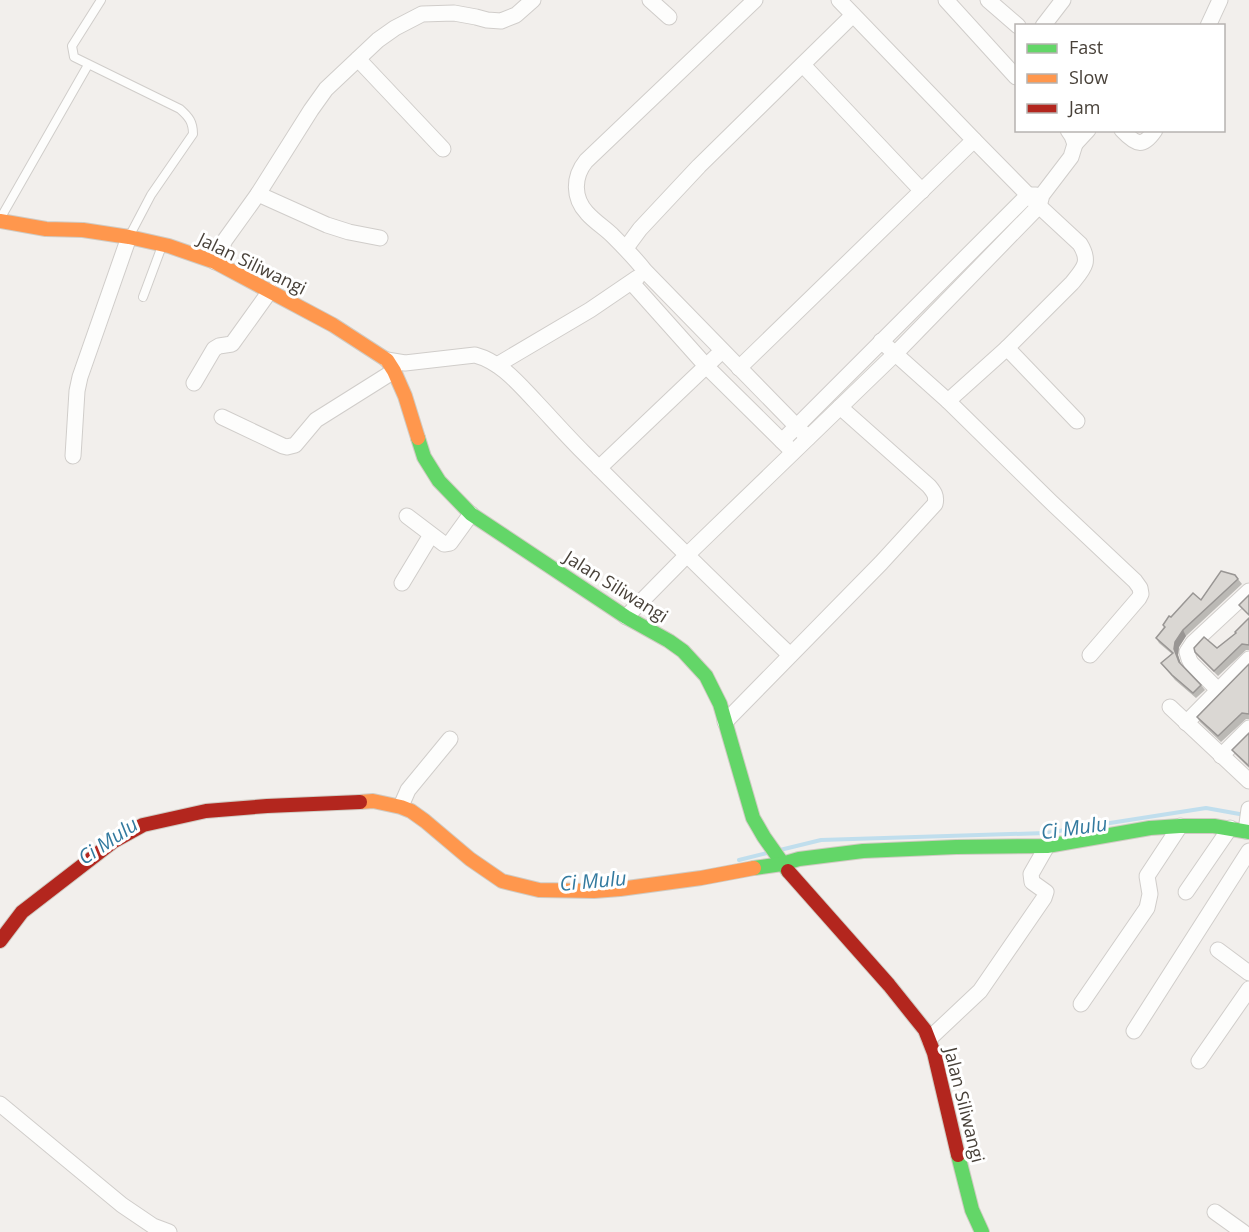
<svg xmlns="http://www.w3.org/2000/svg" width="1249" height="1232" font-family="'Open Sans',sans-serif">
  <style>
    .lines { fill: none; stroke-linecap: round; stroke-linejoin: round }
    .stream { stroke: #c0deed; stroke-width: 4 }
    .lane-casing { stroke: #d0cdca; stroke-width: 10 }
    .street-casing { stroke: #d0cdca; stroke-width: 17 }
    .fast-casing { stroke: #d0cbc3; stroke-width: 16 }
    .slow-casing { stroke: #d0cbc3; stroke-width: 16 }
    .jam-casing { stroke: #d0cbc3; stroke-width: 16 }
    .lane { stroke: #fdfdfc; stroke-width: 8 }
    .street { stroke: #fdfdfc; stroke-width: 15 }
    .fast { stroke: #63d668; stroke-width: 14 }
    .slow { stroke: #ff974d; stroke-width: 14 }
    .jam { stroke: #b3261e; stroke-width: 14 }
    .wall { fill: #bbb9b5 }
    .shaded-wall { fill: #999694 }
    .building { fill: #dad7d3; stroke: #999694; stroke-width: 1.5 }
    .labels { text-anchor: middle; stroke-width: 6; stroke-linejoin: round; paint-order: stroke }
    .street-label { font-size: 18px; fill: #484139; stroke: #fff }
    .water-label { font-size: 20px; font-style: italic; fill: #337a9f; stroke: #fff }
  </style>
  <rect width="100%" height="100%" fill="#f2efec"/>
  <g class="lines">
    <!-- stream -->
    <g class="stream">
      <polyline points="780,850 821,840 1046,833 1206,808 1245,815"/>
      <polyline points="739,860 767,853"/>
    </g>
    <defs>
      <g id="lane">
        <path d="M101 0 72 46 74 57 180 109C189 117 193 122 193 134L151 195 130 235"/>
        <polyline points="0,219 88,65"/>
        <polyline points="143,297 162,246"/>
      </g>
      <g id="street">
        <polyline points="650,0 669,17"/>
        <path d="M755 0 586 161C573 177 573 198 587 213 595 222 605 228 613 236 624 247 635 258 645 271L808 438"/>
        <polyline points="946,0 1016,77"/>
        <polyline points="988,0 1018,26"/>
        <polyline points="1043,26 1063,0"/>
        <polyline points="1208,26 1220,0"/>
        <polyline points="358,59 443,149"/>
        <polyline points="803,65 922,191"/>
        <path d="M1122 130C1136 145 1143 148 1155 130"/>
        <polyline points="1075,144 1088,130"/>
        <polyline points="258,194 327,225 349,232 380,238"/>
        <polyline points="626,248 640,229 699,166 853,15"/>
        <polyline points="215,262 225,240 258,194 311,110 326,89 378,40 395,28 422,14 454,13 476,17 487,20 501,21 516,15 533,0"/>
        <polyline points="632,283 707,367 789,448"/>
        <path d="M881 341 948 401 1007 348 1072 283C1084 268 1091 262 1080 244L1039 206 974 140"/>
        <polyline points="1007,348 1077,421"/>
        <path d="M387 360 405 363 475 355C501 362 518 383 536 402 552 419 567 436 583 452 651 520 720 588 790 655"/>
        <polyline points="497,365 590,310 637,278"/>
        <polyline points="739,368 974,140 839,0"/>
        <polyline points="194,383 214,349 219,346 232,344 270,291"/>
        <polyline points="948,401 1051,502 1135,581 1140,588 1141,594 1139,598 1090,655"/>
        <polyline points="222,417 283,446 287,447 295,445 316,420 394,371"/>
        <polyline points="782,441 1028,195 1036,195"/>
        <polyline points="73,456 77,391 80,377 129,237"/>
        <polyline points="599,468 722,351"/>
        <polyline points="407,516 444,544 450,543 471,514"/>
        <polyline points="402,583 431,535"/>
        <polyline points="626,617 687,555 895,354 1039,206 1042,195 1071,157 1075,144 1072,136 1068,130"/>
        <polyline points="1218,690 1191,663 1189,659 1187,652 1193,643 1249,591"/>
        <polyline points="1170,707 1249,781"/>
        <path d="M725 722 881 563 935 504C937 496 934 492 929 486L840 407"/>
        <polyline points="1186,723 1249,659"/>
        <polyline points="1221,756 1249,728"/>
        <polyline points="401,806 408,790 450,739"/>
        <polyline points="1246,831 1249,809"/>
        <polyline points="1186,892 1230,828"/>
        <polyline points="1218,950 1249,973"/>
        <polyline points="1081,1004 1147,908 1150,894 1147,876 1180,826"/>
        <polyline points="1134,1031 1249,851"/>
        <polyline points="929,1039 980,991 1044,898 1046,892 1032,882 1031,874 1047,846"/>
        <polyline points="1199,1061 1249,989"/>
        <polyline points="0,1104 122,1205 153,1226 169,1232"/>
        <polyline points="1215,1212 1243,1232"/>
      </g>
      <g id="fast">
        <polyline points="418,438 424,457 439,481 471,514 626,617 669,641 683,651 706,676 720,704 753,818 764,837 788,871"/>
        <polyline points="754,868 782,864 799,859 863,851 956,847 1047,846 1150,828 1180,826 1214,826 1249,832"/>
        <polyline points="958,1155 972,1210 982,1232"/>
      </g>
      <g id="slow">
        <polyline points="0,221 46,229 83,230 129,237 169,246 215,262 333,325 387,360 394,371 405,396 418,438"/>
        <polyline points="360,802 373,801 401,807 411,811 425,821 470,859 502,881 539,890 594,891 620,889 701,878 754,868"/>
      </g>
      <g id="jam">
        <polyline points="788,871 889,985 925,1030 934,1053 958,1155"/>
        <polyline points="0,941 22,912 114,841 143,825 206,811 267,806 360,802"/>
      </g>
    </defs>
    <!-- lane casing -->
    <use href="#lane" class="lane-casing"/>
    <!-- street casing -->
    <use href="#street" class="street-casing"/>
    <!-- fast casing -->
    <use href="#fast" class="fast-casing"/>
    <!-- slow casing -->
    <use href="#slow" class="slow-casing"/>
    <!-- jam casing -->
    <use href="#jam" class="jam-casing"/>
    <!-- lane -->
    <use href="#lane" class="lane"/>
    <!-- street -->
    <use href="#street" class="street"/>
    <!-- fast -->
    <use href="#fast" class="fast"/>
    <!-- slow -->
    <use href="#slow" class="slow"/>
    <!-- jam -->
    <use href="#jam" class="jam"/>
  </g>
  <!-- wall -->
  <g class="wall">
    <polygon points="1238,579 1242,584 1186,636 1179,647 1178,655 1181,665 1201,685 1205,690 1196,698 1175,680 1161,663 1172,654 1159,643 1156,638 1164,627 1163,625 1171,617"/>
    <polygon points="1249,618 1249,650 1246,650 1218,676 1199,657 1195,652 1217,648 1236,633"/>
    <polygon points="1249,664 1249,719 1246,719 1221,742 1200,722 1197,717"/>
    <polygon points="1249,733 1249,768 1236,755 1232,750"/>
  </g>
  <!-- shaded-wall -->
  <polygon class="shaded-wall" points="1183,630 1186,636 1179,647 1178,655 1182,667 1179,662 1174,649 1175,642"/>
  <!-- building -->
  <g class="building">
    <polygon points="1221,571 1235,575 1238,579 1183,630 1175,642 1174,649 1179,662 1201,685 1193,693 1172,675 1161,663 1173,653 1156,638 1165,627 1163,625 1169,616 1171,617 1193,593 1201,600"/>
    <polygon points="1249,595 1249,615 1239,605"/>
    <polygon points="1249,618 1249,645 1242,644 1214,671 1195,652 1194,648 1204,637 1217,648 1236,633 1235,632"/>
    <polygon points="1249,664 1249,714 1242,713 1218,736 1197,717"/>
    <polygon points="1249,733 1249,766 1232,750"/>
  </g>
  <g class="labels">
    <!-- street labels -->
    <g class="street-label">
      <text transform="translate(252 264) rotate(26)" y="6">Jalan Siliwangi</text>
      <text transform="translate(616 587) rotate(32)" y="6">Jalan Siliwangi</text>
      <text transform="translate(964 1105) rotate(76)" y="6">Jalan Siliwangi</text>
    </g>
    <!-- water labels -->
    <g class="water-label">
      <text transform="translate(1074 828) rotate(-8)" y="7">Ci Mulu</text>
      <text transform="translate(108 841) rotate(-34)" y="7">Ci Mulu</text>
      <text transform="translate(593 881) rotate(-5)" y="7">Ci Mulu</text>
    </g>
  </g>
  <!-- legend -->
  <rect x="1015" y="24" width="210" height="108" fill="#ffffff" stroke="#b6b3b0" stroke-width="1.5"/>
  <rect x="1027" y="44" width="30" height="9" fill="#63d668" stroke="#b6b3b0" stroke-width="1.5"/>
  <text x="1069" y="54" font-size="18" fill="#484139">Fast</text>
  <rect x="1027" y="74" width="30" height="9" fill="#ff974d" stroke="#b6b3b0" stroke-width="1.5"/>
  <text x="1069" y="84" font-size="18" fill="#484139">Slow</text>
  <rect x="1027" y="104" width="30" height="9" fill="#b3261e" stroke="#b6b3b0" stroke-width="1.5"/>
  <text x="1069" y="114" font-size="18" fill="#484139">Jam</text>
</svg>
